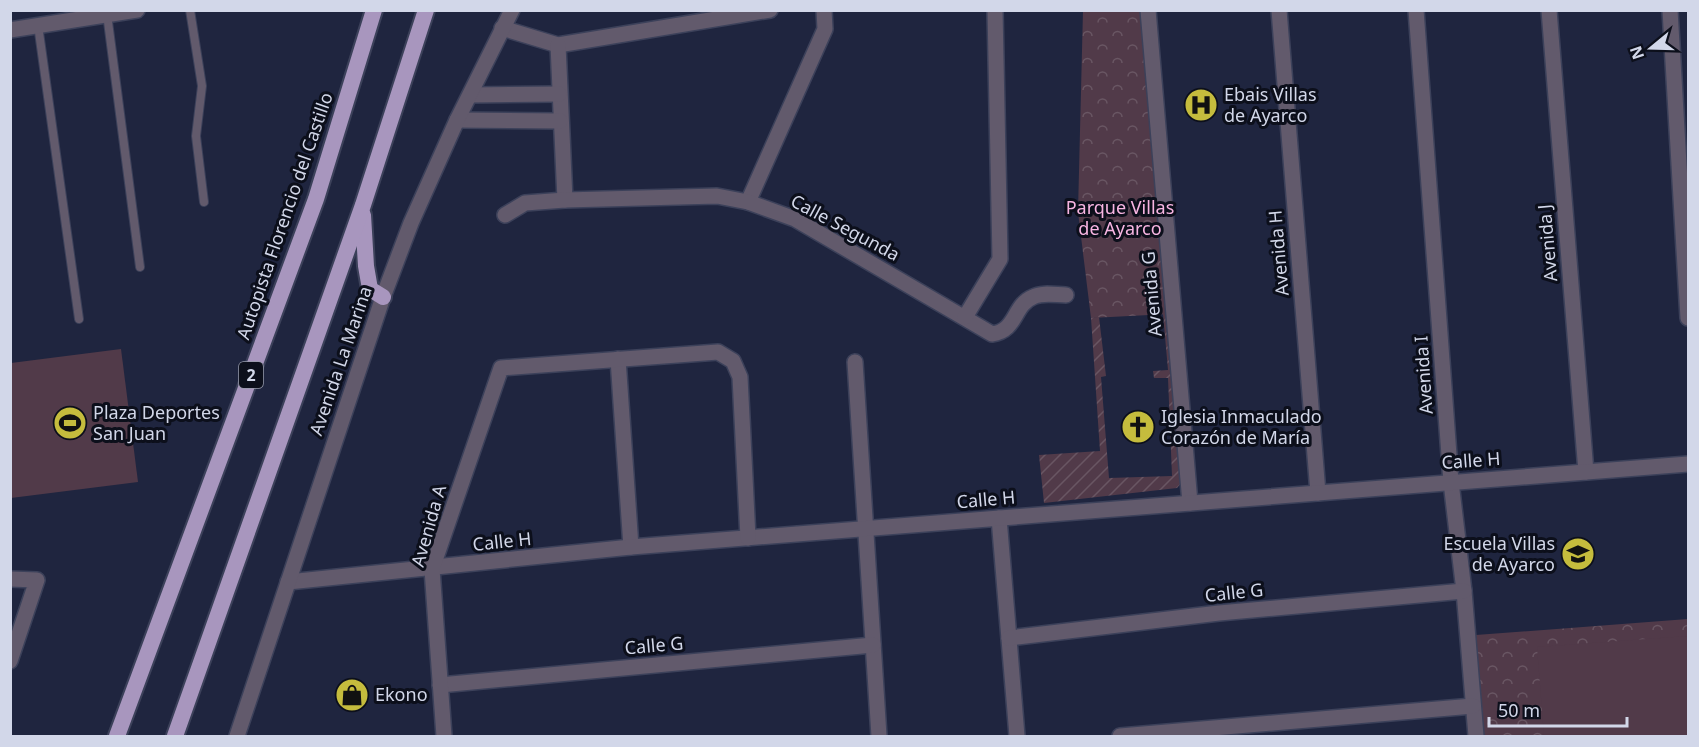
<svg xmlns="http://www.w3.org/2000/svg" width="1699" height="747" font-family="'Noto Sans',sans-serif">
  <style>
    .park { fill: url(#park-crowns) }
    .garden { fill: url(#garden-furrows) }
    .pitch { fill: #513a49 }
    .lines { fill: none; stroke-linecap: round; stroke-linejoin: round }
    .service-casing { stroke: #3c415a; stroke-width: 10 }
    .minor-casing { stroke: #3c415a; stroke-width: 18 }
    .tertiary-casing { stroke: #3c415a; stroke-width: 18 }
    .trunk-casing { stroke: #3c415a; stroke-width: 20 }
    .service { stroke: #625a6c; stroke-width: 8 }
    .minor { stroke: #625a6c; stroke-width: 15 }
    .tertiary { stroke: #625a6c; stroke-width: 15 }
    .trunk { stroke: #a896be; stroke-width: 16 }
    .labels { text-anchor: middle; stroke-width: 6; stroke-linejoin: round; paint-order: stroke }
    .shield { fill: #0c0f1b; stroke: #979bab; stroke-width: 1.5 }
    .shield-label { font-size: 16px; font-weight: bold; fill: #d2d7e9 }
    .poi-label { font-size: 18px; fill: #d2d7e9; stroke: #0c0f1b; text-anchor: start }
    .park-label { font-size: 18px; fill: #f8b5e2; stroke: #0c0f1b }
    .street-label { font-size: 18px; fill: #d2d7e9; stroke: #0c0f1b }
  </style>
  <defs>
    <pattern id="park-crowns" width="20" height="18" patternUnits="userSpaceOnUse" patternTransform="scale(1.5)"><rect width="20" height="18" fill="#513a49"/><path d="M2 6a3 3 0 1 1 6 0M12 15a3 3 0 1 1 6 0" fill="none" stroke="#695663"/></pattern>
    <pattern id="garden-furrows" width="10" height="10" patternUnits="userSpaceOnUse" patternTransform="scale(1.5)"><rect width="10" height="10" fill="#513a49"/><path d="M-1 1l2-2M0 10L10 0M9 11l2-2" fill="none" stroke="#695663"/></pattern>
  </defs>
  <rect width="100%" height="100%" fill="#1f253f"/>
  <!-- park -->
  <g class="park">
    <polygon points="1083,11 1143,11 1168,314 1091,318 1078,212"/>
    <polygon points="1688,619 1688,736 1484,736 1476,635"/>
  </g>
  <!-- garden -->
  <polygon class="garden" points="1163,314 1168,314 1182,482 1177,488 1044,503 1039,455 1100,451 1091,318 1099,317 1106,376 1101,377 1109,478 1172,476 1168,378 1154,378 1153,371 1168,370"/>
  <!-- pitch -->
  <g class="pitch">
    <polygon points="121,349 138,482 11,498 11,363"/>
    <polygon points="1688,636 1688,736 1544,736 1537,647"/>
  </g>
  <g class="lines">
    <defs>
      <g id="service">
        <polyline points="190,10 202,86 196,136 204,202"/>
        <polyline points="107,14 140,267"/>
        <polyline points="38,25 79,319"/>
      </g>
      <g id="minor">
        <polyline points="1148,10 1190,503"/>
        <polyline points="1279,10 1318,493"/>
        <polyline points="1416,10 1451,482 1464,591 1476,736"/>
        <polyline points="1549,10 1586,472"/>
        <polyline points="1670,10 1688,318"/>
        <polyline points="502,28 558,45 770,10"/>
        <polyline points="10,30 137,10"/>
        <polyline points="558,45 565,200"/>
        <polyline points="470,95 559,94"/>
        <polyline points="457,120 560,121"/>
        <polyline points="748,202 825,29 824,10"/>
        <path d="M505 215 525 203 565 200 717 196 748 202 795 219 992 334C1017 331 1013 305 1033 297 1042 292 1056 295 1066 295"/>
        <polyline points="965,317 1000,259 995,10"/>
        <polyline points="618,359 631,547"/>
        <polyline points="855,362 879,736"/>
        <polyline points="999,518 1017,736"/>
        <polyline points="10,579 37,580 10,661"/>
        <polyline points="288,582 631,547 1688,464"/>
        <polyline points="1009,638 1219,613 1464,591"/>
        <polyline points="440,685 873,645"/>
        <polyline points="444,736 432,569 501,368 718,352 733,361 740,377 748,538"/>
        <polyline points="1120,736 1473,706"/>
      </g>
      <polyline id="tertiary" points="237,736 383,297 411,223 457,120 512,10"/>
      <g id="trunk">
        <polyline points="363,215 366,266 370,289 383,297"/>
        <polyline points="117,736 316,199 374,10"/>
        <polyline points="175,736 363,205 426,10"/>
      </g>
    </defs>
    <!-- service casing -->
    <use href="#service" class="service-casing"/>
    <!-- minor casing -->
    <use href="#minor" class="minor-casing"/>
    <!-- tertiary casing -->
    <use href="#tertiary" class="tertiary-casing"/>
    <!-- trunk casing -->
    <use href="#trunk" class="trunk-casing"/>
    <!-- service -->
    <use href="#service" class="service"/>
    <!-- minor -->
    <use href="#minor" class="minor"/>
    <!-- tertiary -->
    <use href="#tertiary" class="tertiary"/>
    <!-- trunk -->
    <use href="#trunk" class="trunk"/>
  </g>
  <!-- icons -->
  <defs>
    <symbol id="hospital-disc" viewBox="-11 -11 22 22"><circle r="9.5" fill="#c5bc3d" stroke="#0c0f1b"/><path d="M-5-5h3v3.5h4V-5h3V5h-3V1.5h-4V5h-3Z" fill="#111"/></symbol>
    <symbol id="stadium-disc" viewBox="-11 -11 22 22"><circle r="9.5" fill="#c5bc3d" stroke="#0c0f1b"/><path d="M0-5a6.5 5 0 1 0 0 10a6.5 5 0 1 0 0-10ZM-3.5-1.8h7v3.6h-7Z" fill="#111"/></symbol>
    <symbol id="church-disc" viewBox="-11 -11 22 22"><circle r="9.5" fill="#c5bc3d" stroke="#0c0f1b"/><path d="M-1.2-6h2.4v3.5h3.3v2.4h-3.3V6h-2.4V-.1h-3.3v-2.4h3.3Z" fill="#111"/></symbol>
    <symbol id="school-disc" viewBox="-11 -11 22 22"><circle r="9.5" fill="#c5bc3d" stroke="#0c0f1b"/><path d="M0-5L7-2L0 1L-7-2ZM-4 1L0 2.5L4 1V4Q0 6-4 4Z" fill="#111"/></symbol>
    <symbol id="shop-disc" viewBox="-11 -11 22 22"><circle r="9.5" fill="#c5bc3d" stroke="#0c0f1b"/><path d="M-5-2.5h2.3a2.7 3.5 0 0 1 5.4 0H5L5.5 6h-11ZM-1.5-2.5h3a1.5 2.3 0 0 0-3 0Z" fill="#111"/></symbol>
  </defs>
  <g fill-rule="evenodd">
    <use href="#hospital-disc" x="1182" y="86" width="38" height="38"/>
    <use href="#stadium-disc" x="51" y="404" width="38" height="38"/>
    <use href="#church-disc" x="1119" y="408" width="38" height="38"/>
    <use href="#school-disc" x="1559" y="535" width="38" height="38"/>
    <use href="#shop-disc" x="333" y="676" width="38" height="38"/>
  </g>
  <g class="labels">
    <!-- shield labels -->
    <rect class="shield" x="239" y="362" width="24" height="26" rx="4.5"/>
    <g class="shield-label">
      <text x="251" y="381">2</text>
    </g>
    <!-- poi labels -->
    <g class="poi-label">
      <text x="1224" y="101">Ebais Villas<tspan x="1224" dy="21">de Ayarco</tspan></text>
      <text x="93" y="419">Plaza Deportes<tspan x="93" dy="21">San Juan</tspan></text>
      <text x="1161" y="423">Iglesia Inmaculado<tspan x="1161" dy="21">Corazón de María</tspan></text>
      <text x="1555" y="550" text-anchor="end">Escuela Villas<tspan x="1555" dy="21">de Ayarco</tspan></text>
      <text x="375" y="701">Ekono</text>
    </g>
    <!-- park labels -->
    <g class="park-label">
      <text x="1120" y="214">Parque Villas<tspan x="1120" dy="21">de Ayarco</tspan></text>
    </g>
    <!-- street labels -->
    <g class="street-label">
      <text transform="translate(285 216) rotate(-71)" y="6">Autopista Florencio del Castillo</text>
      <text transform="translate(845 228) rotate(28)" y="6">Calle Segunda</text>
      <text transform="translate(1548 243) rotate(-95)" y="6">Avenida J</text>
      <text transform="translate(1279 253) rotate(-95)" y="6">Avenida H</text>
      <text transform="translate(1152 294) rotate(-95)" y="6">Avenida G</text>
      <text transform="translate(341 361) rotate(-71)" y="6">Avenida La Marina</text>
      <text transform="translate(1424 375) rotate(-94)" y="6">Avenida I</text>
      <text transform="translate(1471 461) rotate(-4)" y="6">Calle H</text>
      <text transform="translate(986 500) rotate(-5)" y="6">Calle H</text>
      <text transform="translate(429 526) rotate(-74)" y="6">Avenida A</text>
      <text transform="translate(502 542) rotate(-6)" y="6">Calle H</text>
      <text transform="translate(1234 593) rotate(-6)" y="6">Calle G</text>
      <text transform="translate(654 646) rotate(-5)" y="6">Calle G</text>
    </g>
  </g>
  <!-- border -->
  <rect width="1699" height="747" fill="none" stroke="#d2d7e9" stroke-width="24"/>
  <!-- north arrow -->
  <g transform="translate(1651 48) rotate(251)" stroke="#0c0f1b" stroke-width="4.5" paint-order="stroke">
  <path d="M0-4.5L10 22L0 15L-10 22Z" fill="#d2d7e9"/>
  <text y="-9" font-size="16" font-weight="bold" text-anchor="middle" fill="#d2d7e9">N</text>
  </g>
  <!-- scale -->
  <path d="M1489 717v9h138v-9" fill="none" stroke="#d2d7e9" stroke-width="3"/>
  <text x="1498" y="717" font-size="18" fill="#d2d7e9" stroke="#0c0f1b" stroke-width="4.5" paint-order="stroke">50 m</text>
</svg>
